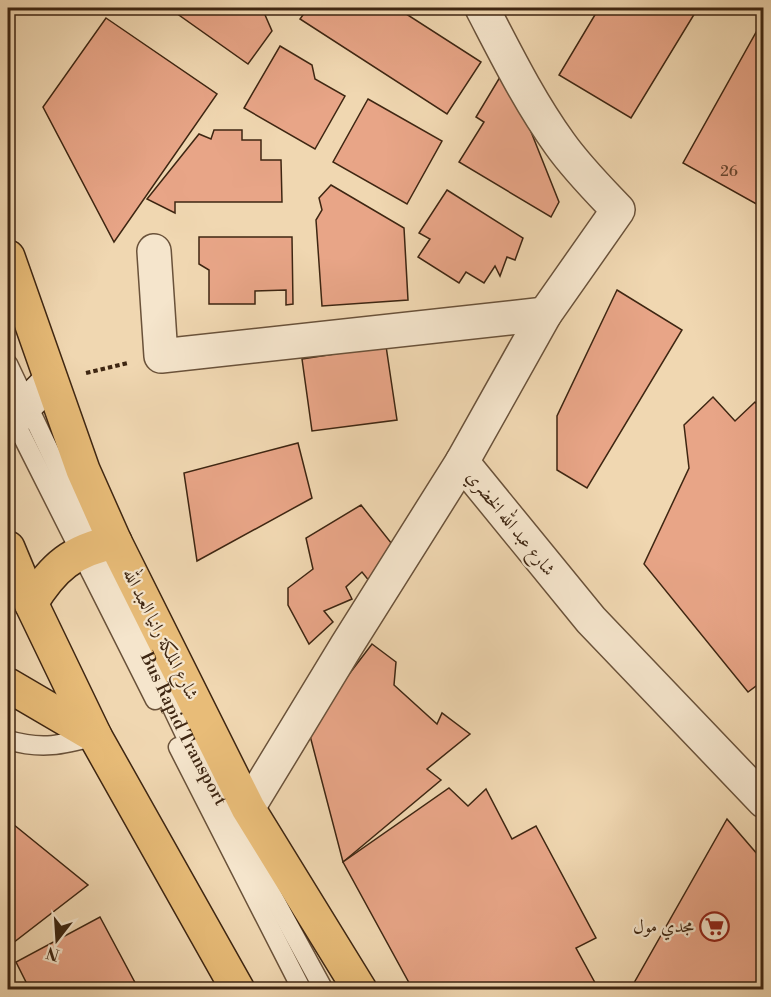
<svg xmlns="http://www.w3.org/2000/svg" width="771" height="997" font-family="'Libre Bodoni',Amiri,serif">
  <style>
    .building { fill: #e8a587; stroke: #3e2612; stroke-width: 1.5 }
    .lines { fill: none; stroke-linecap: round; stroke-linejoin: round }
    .lane-casing { stroke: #6a523a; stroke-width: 21 }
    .street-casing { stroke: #6a523a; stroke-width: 36 }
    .secondary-casing { stroke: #3e2612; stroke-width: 36 }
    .primary-casing { stroke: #3e2612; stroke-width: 36 }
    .path { stroke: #3e2612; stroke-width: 4; stroke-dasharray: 4.5 3; stroke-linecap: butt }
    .lane { stroke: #f5e5cc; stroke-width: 18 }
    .street { stroke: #f5e5cc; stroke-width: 33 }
    .secondary { stroke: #f5e5cc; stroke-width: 33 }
    .primary { stroke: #e8bc78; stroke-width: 33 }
    .labels { text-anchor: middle; stroke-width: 4.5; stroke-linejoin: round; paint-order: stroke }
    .number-label { font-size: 15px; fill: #68462f }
    .street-label { font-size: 18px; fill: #3e2612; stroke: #f5e5cc }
    .poi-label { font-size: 18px; fill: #3e2612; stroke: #f5e5cc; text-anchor: end }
  </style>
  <rect width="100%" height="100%" fill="#f0d7b1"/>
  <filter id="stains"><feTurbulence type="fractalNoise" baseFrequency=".00333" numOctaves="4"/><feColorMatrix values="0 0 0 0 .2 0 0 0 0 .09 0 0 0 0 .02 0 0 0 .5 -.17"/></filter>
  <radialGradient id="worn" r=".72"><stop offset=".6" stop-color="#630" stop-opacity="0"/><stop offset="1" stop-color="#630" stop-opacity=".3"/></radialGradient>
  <!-- building -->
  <g class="building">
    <polygon points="169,8 262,8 272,31 248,64"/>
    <polygon points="308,8 397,8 481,62 447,114 300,19"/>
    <polygon points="599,8 698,8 631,118 559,75"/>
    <polygon points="106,18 217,94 114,242 43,107"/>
    <polygon points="764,18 764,200 760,206 683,163"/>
    <polygon points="280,46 312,65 315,79 345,96 315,149 244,108"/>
    <polygon points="500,77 512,84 559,202 551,217 459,162 484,122 476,117"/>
    <polygon points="368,99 442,141 407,204 333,162"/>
    <polygon points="214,130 242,130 242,140 261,140 261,160 281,160 282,202 175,202 175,213 147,199 199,134 211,139"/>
    <polygon points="331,185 404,228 408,300 322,306 316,220 322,210 319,198"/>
    <polygon points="447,190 523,238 515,260 507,257 500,276 495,266 484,283 466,272 459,283 418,257 430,239 419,233"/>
    <polygon points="199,237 292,237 293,304 286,305 286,290 255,291 255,304 209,304 209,270 199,264"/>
    <polygon points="617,290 682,330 587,488 557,470 557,416"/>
    <polygon points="386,346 397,420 312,431 302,359"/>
    <polygon points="713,397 735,421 755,402 764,412 764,561 760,564 764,569 764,680 748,692 644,564 689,468 684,425"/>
    <polygon points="298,443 312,498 197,561 184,473"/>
    <polygon points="361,505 392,544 370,582 362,572 346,587 352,599 324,611 333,622 309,644 288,605 288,588 313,569 306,538"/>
    <polygon points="372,644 396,662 394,685 437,724 442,713 470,734 427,769 441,780 343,862 308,728"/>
    <polygon points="449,788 468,806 486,789 512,839 536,826 596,938 576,948 599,990 413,990 343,862"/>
    <polygon points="727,819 764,862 764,990 630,990"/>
    <polygon points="8,820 88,885 9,946 8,945"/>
    <polygon points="100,917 139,990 30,990 16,962"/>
  </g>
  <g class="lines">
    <defs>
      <g id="lane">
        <path id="s1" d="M8 364 186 737 324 990"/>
        <polyline points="11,414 155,700"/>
        <path d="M8 740C42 750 62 745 95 736"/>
        <polyline points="178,747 302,990"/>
      </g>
      <g id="street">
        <path d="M482 8C506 54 529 101 560 144 577 168 598 189 618 210L545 314 462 462 591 620 764 801"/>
        <polyline points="154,251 161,356 545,314"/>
        <polyline points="248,808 347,645 462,462"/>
      </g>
      <polyline id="secondary" points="8,428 26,405 50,381"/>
      <g id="primary">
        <polyline points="8,257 83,470 115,542 248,808 360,990"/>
        <polyline points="8,548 31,603 95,736 238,990"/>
        <path d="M31 603C53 567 73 550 115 542"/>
        <polyline points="8,685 95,736"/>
      </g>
    </defs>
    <!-- lane casing -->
    <use href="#lane" class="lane-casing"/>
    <!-- street casing -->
    <use href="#street" class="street-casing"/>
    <!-- secondary casing -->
    <use href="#secondary" class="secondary-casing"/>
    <!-- primary casing -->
    <use href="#primary" class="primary-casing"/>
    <!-- path -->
    <polyline class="path" points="86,373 128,363"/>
    <!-- lane -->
    <use href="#lane" class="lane"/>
    <!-- street -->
    <use href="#street" class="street"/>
    <!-- secondary -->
    <use href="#secondary" class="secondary"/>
    <!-- primary -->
    <use href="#primary" class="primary"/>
  </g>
  <!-- icons -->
  <defs>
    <symbol id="supermarket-ring" viewBox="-11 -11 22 22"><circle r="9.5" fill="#f5e5cc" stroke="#8f2418" stroke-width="1.5"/><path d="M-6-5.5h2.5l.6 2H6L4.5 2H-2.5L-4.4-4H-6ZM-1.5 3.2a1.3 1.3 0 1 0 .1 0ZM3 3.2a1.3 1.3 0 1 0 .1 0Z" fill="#8f2418"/></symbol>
  </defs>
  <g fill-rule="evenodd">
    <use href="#supermarket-ring" x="698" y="910" width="33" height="33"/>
  </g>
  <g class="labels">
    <!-- number labels -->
    <g class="number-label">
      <text x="729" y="176">26</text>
    </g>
    <!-- street labels -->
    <g class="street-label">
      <text transform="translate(511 523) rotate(51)" y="6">شارع عبد الله الخضري</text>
      <text transform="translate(161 634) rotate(63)" y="6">شارع الملكة رانيا العبد الله</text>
      <text dy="6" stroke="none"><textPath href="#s1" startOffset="405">Bus Rapid Transport</textPath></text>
    </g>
    <!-- poi labels -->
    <g class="poi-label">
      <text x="694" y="932">مجدي مول</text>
    </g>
  </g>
  <!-- margin -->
  <rect width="771" height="997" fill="none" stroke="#f0d7b1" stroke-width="30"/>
  <rect x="9" y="9" width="753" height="979" fill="none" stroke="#3e2612" stroke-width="3"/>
  <rect x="15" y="15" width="741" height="967" fill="none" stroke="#3e2612" stroke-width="1.5"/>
  <!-- north arrow -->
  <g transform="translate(57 940) rotate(197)" stroke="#f5e5cc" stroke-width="4.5" paint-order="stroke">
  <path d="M0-4.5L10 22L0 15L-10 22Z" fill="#3e2612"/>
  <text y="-9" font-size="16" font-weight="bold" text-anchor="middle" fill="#3e2612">N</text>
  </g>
  <rect width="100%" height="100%" filter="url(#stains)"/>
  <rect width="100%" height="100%" fill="url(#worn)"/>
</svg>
